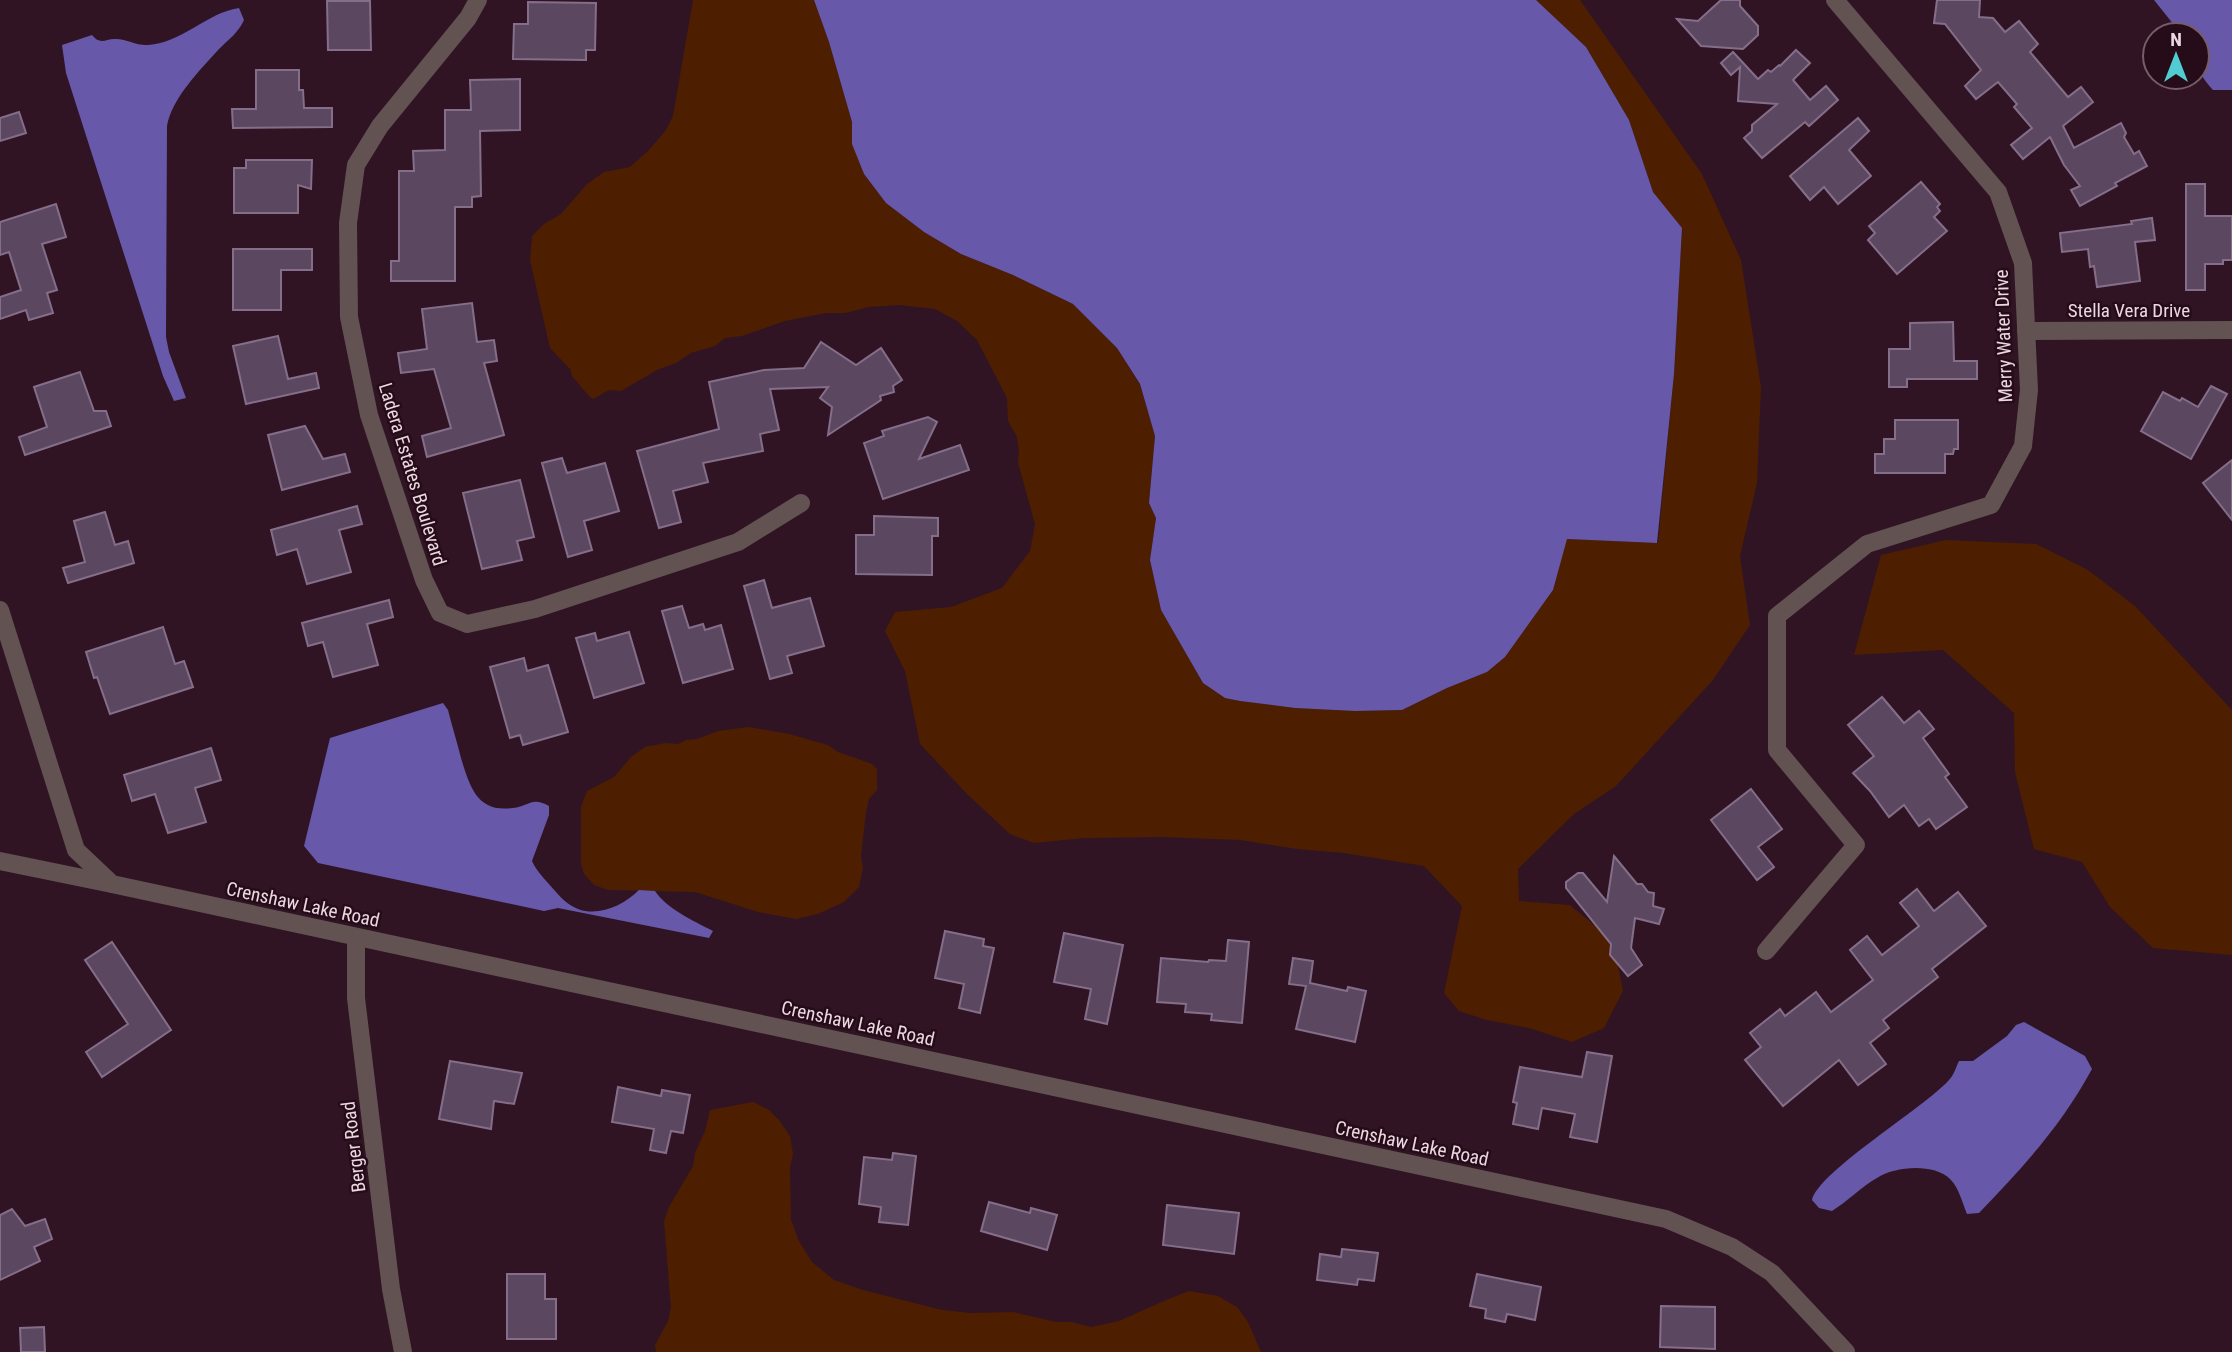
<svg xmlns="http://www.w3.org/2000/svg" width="2232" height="1352" font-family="'Roboto Condensed',sans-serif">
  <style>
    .green { fill: #4e1e00 }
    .water { fill: #6758a9 }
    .building { fill: #5c4761; stroke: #846e8a; stroke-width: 2 }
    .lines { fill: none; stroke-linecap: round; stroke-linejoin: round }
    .minor { stroke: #635252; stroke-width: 18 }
    .labels { text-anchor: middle; stroke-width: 5; stroke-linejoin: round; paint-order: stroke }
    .street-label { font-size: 19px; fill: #ecd8e0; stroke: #260b19 }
  </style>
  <rect width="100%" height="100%" fill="#301423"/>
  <!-- green -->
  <g class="green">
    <polygon points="693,0 814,0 829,42 852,122 853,144 864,174 886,203 924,232 961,254 1013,275 1073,304 1117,348 1140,385 1155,436 1149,503 1156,518 1150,561 1161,610 1203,683 1225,698 1240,701 1295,708 1355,711 1402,710 1447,688 1487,672 1505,657 1553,590 1566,539 1658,543 1674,374 1682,229 1653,192 1629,120 1586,47 1536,0 1580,0 1702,174 1741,260 1761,387 1757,483 1740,556 1750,625 1713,680 1616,786 1574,814 1518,869 1519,901 1570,905 1613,941 1623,991 1604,1028 1572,1042 1529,1028 1487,1020 1459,1011 1444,993 1462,906 1424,866 1344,853 1297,849 1240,840 1164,837 1085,838 1034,843 1010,834 967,794 920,744 905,671 885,631 895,612 951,607 1002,588 1030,551 1035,524 1018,463 1019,451 1017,437 1008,421 1007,398 977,340 957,321 935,309 899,305 869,307 845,313 826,313 785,321 742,336 725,338 715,346 691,353 676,363 657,370 621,391 609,390 593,399 588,395 572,376 570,369 550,348 530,260 532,236 544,224 561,214 587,184 604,172 630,167 649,150 666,130 673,116"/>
    <polygon points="1946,540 2036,544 2088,570 2135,606 2232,710 2232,955 2153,948 2110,907 2082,862 2034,849 2015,772 2014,713 1943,650 1854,655 1881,555"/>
    <polygon points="749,727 789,734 828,745 838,752 872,764 877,769 877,790 869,799 866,812 861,856 863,868 859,887 844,902 818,914 796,919 758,912 695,892 608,890 594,885 584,874 581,864 581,807 587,791 614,777 631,757 645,747 665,743 678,744 686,740 697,739 718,731"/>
    <polygon points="753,1102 769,1110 779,1120 790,1136 793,1154 790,1167 791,1220 799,1241 812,1262 834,1280 863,1290 942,1310 971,1313 1013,1312 1056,1322 1071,1322 1091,1327 1119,1321 1166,1300 1189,1291 1218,1296 1237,1307 1248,1322 1261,1352 656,1352 655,1345 668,1321 671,1308 664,1221 669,1207 693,1166 695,1153 705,1131 710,1110"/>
  </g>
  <!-- water -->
  <g class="water">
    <polygon points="814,0 1536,0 1586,47 1629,120 1653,192 1682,228 1674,374 1657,543 1567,539 1553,590 1505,657 1487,672 1447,688 1402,710 1355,711 1295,708 1240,701 1225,698 1203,683 1161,610 1150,560 1156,518 1149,503 1155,436 1140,384 1117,348 1073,304 1013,275 961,254 924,232 886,203 864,174 852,144 852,122 829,42"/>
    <path d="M2154 0H2232V90H2213C2194 69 2197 63 2197 35H2182Z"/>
    <path d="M239 8 244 20C239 32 228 40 219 49 200 70 172 98 167 126L166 337 169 352 186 398 174 401 163 376 66 73 62 45 92 35C101 46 106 38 116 39 127 39 137 46 148 45 182 43 206 13 239 8Z"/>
    <path d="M443 703 448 710C452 726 457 742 461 758 470 787 477 813 513 808 529 806 532 796 549 806V815L532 861C536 870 542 876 548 883 557 893 565 904 578 909 599 917 624 905 639 890L655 891C667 909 694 921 713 931L709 938 558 908 544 911 318 863 304 846 330 738Z"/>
    <path d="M2024 1022 2085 1056 2092 1069C2061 1126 2024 1166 1979 1213L1967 1214C1962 1202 1959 1188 1950 1179 1934 1163 1895 1166 1877 1178 1861 1187 1848 1201 1832 1211L1819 1208 1812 1200C1818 1172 1925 1107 1949 1080 1954 1075 1956 1067 1959 1061H1973L2007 1036 2016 1025Z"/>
  </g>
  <!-- building -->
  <g class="building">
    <polygon points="1721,0 1740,0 1740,6 1758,26 1758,35 1743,49 1701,46 1677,19 1698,21"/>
    <polygon points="1937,0 1980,0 1979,17 1993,18 2005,32 2019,21 2038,44 2030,52 2068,97 2081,87 2093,102 2063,126 2074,148 2121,123 2126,133 2124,137 2134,154 2139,151 2147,166 2115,183 2117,186 2080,206 2071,190 2080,186 2064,165 2050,137 2023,159 2011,145 2032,128 2014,107 2017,104 1998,82 1976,99 1965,86 1981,70 1945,24 1934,23"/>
    <polygon points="327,1 370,1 371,50 328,50"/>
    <polygon points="528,2 596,3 595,50 586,50 586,60 513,59 514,24 528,24"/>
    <polygon points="1796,50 1810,63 1793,80 1810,100 1826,86 1838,100 1809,126 1805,122 1762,158 1744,138 1752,131 1752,125 1777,104 1738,101 1740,67 1731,75 1721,63 1733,52 1758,79 1768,70 1771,72 1779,65 1780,66"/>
    <polygon points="256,70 299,70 299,90 303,90 304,108 332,108 332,127 233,128 232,109 256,109"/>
    <polygon points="520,79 520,130 480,131 481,196 472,197 472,207 455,207 455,281 391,281 391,261 399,261 399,171 414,171 413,151 445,150 445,110 471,110 470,80"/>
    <polygon points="19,112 26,133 0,141 0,118"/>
    <polygon points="1858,118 1869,131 1849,150 1871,176 1838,204 1824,187 1810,200 1790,176"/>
    <polygon points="246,160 312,160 311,189 298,185 298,213 234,213 234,168 246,168"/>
    <polygon points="1921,182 1940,204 1937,207 1940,211 1934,217 1947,231 1897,274 1868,240 1875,233 1869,226"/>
    <polygon points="2186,184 2205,184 2205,216 2232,216 2232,260 2223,260 2223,264 2205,264 2205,290 2186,290"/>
    <polygon points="56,204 66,237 42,244 57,290 47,293 53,313 29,320 26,310 0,319 0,297 21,290 9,252 0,255 0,222"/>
    <polygon points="2152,218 2155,240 2135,242 2140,281 2097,287 2094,266 2090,267 2088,249 2062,252 2060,233 2132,224 2131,221"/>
    <polygon points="233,249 312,249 312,270 281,270 281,310 233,310"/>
    <polygon points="472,303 477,342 494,340 497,361 484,363 504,435 427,457 422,436 451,428 434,369 401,373 398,353 427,349 422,309"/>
    <polygon points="1953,322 1954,361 1977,361 1977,379 1907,379 1907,387 1889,387 1889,349 1910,349 1910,323"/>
    <polygon points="278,336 288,379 316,373 319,388 246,404 233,346"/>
    <polygon points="821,342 856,365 881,348 902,380 893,386 894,392 880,396 881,400 828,435 832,407 820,398 828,387 770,389 779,430 760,434 763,451 703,463 708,482 673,491 681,522 659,528 637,451 719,429 709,382 764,370 804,368"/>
    <polygon points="80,372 94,411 106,411 111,426 25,455 19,437 47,427 34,387"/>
    <polygon points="2211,386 2227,394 2191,459 2141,431 2163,392 2180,401 2182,398 2198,407"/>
    <polygon points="928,417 937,422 919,459 960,445 969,470 883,499 864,443 884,436 882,431"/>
    <polygon points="1895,420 1958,420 1958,449 1954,449 1953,454 1945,454 1945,473 1875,473 1875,454 1884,454 1884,439 1895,439"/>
    <polygon points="305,426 323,459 345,454 350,472 282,490 268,435"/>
    <polygon points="562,458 567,473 605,463 619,511 584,521 592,550 568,557 542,463"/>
    <polygon points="2232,460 2232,520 2203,483"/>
    <polygon points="520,480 534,537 517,541 522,560 482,569 463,493"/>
    <polygon points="357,506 362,524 339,530 351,572 307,584 297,549 277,555 271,530"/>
    <polygon points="105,512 115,545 128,541 134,563 68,583 63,568 85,562 74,521"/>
    <polygon points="874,516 938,518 938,536 932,536 932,575 856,574 856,535 874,535"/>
    <polygon points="764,580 772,608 810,598 824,646 787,656 792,673 770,679 744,586"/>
    <polygon points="389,600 393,617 367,624 378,665 333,677 323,642 308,646 302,623"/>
    <polygon points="682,606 689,628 703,624 705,630 721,625 733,669 683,683 662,611"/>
    <polygon points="163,627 175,664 184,661 193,687 110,714 97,677 94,678 86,652"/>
    <polygon points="629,632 644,683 594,698 576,638 595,633 597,641"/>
    <polygon points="524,658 527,671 548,665 568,732 523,745 520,735 510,738 490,667"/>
    <polygon points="1882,697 1904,723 1919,711 1934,729 1923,738 1949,774 1945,777 1967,807 1936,829 1929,819 1919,826 1904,805 1889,817 1870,791 1853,773 1874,756 1848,725"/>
    <polygon points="211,748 221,780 195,788 206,822 168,833 155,794 132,801 124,775"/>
    <polygon points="1751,789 1782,829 1758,847 1774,867 1757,880 1711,820"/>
    <polygon points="1614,856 1637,884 1642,884 1648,892 1654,893 1653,906 1664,909 1659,924 1635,918 1631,948 1642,965 1628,976 1610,955 1611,944 1566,888 1566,882 1578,873 1583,873 1607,902"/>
    <polygon points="1917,889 1934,911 1958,892 1986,926 1932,969 1938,977 1883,1020 1889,1028 1870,1043 1886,1064 1858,1085 1839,1060 1783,1106 1745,1060 1761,1047 1750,1033 1780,1009 1785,1016 1816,992 1831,1012 1873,980 1850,950 1867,936 1882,955 1919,926 1900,903"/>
    <polygon points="945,931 984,939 983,946 994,948 980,1013 959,1008 964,984 935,978"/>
    <polygon points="1064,933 1123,945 1107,1024 1085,1019 1091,989 1054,982"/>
    <polygon points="1228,940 1249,942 1242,1023 1211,1020 1212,1014 1185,1012 1186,1004 1157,1002 1161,958 1208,962 1209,960 1226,961"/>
    <polygon points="112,942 171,1030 102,1077 86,1052 128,1024 85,960"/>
    <polygon points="1293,958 1313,961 1310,983 1347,991 1348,987 1366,991 1355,1042 1296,1029 1306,986 1289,984"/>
    <polygon points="1587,1052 1612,1056 1597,1142 1570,1137 1575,1114 1542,1108 1538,1129 1513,1124 1517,1103 1513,1102 1520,1067 1582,1077"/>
    <polygon points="450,1061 522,1073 514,1104 494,1101 491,1129 439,1119"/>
    <polygon points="618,1087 661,1096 662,1090 690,1095 683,1133 671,1131 666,1153 650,1150 654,1129 612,1122"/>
    <polygon points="893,1153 916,1156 908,1225 879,1222 881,1207 859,1204 864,1157 892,1160"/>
    <polygon points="989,1202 1030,1213 1031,1208 1057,1215 1047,1250 981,1231"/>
    <polygon points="1167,1205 1239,1213 1234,1254 1163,1245"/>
    <polygon points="12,1209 25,1226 45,1219 52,1239 34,1247 40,1261 0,1280 0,1215"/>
    <polygon points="1342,1249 1378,1253 1374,1281 1358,1279 1357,1285 1317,1280 1320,1254 1341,1257"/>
    <polygon points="507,1274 545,1274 545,1299 556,1299 556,1339 507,1339"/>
    <polygon points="1477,1274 1541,1287 1535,1320 1507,1314 1505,1322 1485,1318 1486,1309 1470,1306"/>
    <polygon points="1661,1306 1715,1307 1715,1349 1660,1347"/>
    <polygon points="44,1327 45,1352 21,1352 20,1328"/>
  </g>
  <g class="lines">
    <!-- minor -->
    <g class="minor">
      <polyline points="478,0 468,18 380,126 356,165 348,223 349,317 369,415 424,580 440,613 467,624 535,609 738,542 801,503"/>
      <polyline points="2026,331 2232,330"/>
      <polyline points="0,610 76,850 112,884 1666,1219 1732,1247 1772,1273 1846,1352"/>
      <polyline points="0,861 112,884"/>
      <polyline points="356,937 356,998 391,1289 403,1352"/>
      <polyline points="1766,951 1856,845 1777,750 1777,616 1867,544 1991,505 2023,446 2029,390 2023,263 1998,192 1835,0"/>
    </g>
  </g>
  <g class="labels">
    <!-- street labels -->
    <g class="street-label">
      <text x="2129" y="317">Stella Vera Drive</text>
      <text transform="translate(2003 336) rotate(-92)" y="7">Merry Water Drive</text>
      <text transform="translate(413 474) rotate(73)" y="7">Ladera Estates Boulevard</text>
      <text transform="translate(303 904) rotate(12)" y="7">Crenshaw Lake Road</text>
      <text transform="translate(858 1023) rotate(12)" y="7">Crenshaw Lake Road</text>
      <text transform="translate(1412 1143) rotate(12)" y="7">Crenshaw Lake Road</text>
      <text transform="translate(353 1147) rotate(-97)" y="7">Berger Road</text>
    </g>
  </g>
  <!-- north arrow -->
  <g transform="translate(2176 56)"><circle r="33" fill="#260b19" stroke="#755d69" stroke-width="2"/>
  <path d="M0-5L12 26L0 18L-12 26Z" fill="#51ccd2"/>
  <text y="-10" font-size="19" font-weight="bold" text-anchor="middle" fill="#ecd8e0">N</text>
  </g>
</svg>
